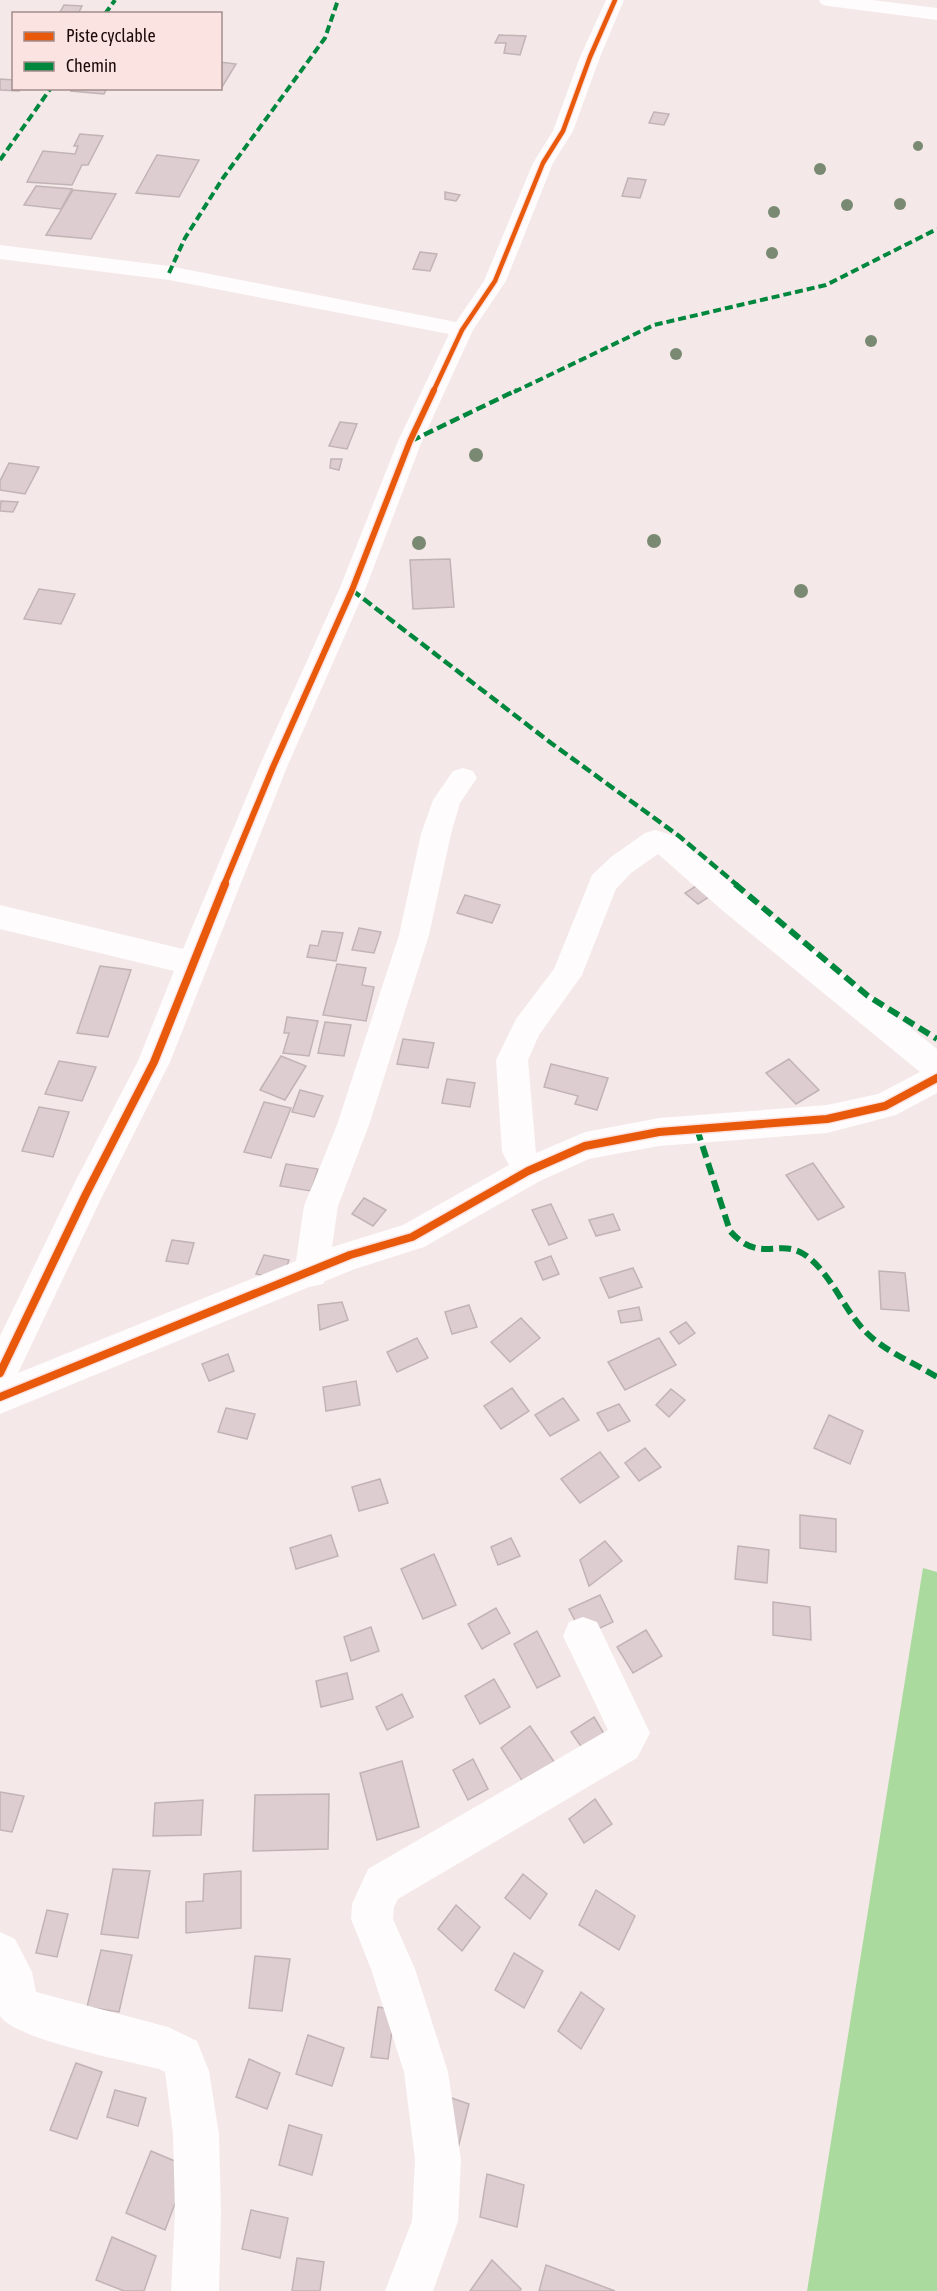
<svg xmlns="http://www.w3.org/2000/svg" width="937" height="2291" font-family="'Asap Condensed',sans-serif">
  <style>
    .forest { fill: #abda9f }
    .building { fill: #ddcdd0; stroke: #c2b3b5; stroke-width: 1.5 }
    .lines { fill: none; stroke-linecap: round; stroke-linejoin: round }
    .street { fill: #fefcfc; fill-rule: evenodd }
    .quiet-far2 { stroke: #00873e; stroke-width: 4; stroke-dasharray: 8 4; stroke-linecap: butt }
    .quiet-far1 { stroke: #00873e; stroke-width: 4.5; stroke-dasharray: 10 4.5; stroke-linecap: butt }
    .quiet { stroke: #00873e; stroke-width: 6; stroke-dasharray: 12 6; stroke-linecap: butt }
    .cycleway-far2-casing { stroke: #fbe3e2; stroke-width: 7 }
    .cycleway-far1-casing { stroke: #fbe3e2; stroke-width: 9 }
    .cycleway-casing { stroke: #fbe3e2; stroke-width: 11 }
    .cycleway-far2 { stroke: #e8590c; stroke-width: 4.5 }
    .cycleway-far1 { stroke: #e8590c; stroke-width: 6 }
    .cycleway { stroke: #e8590c; stroke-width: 8 }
    .tree { fill: #7a8972 }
  </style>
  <rect width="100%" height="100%" fill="#f5e8e8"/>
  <!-- forest -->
  <polygon class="forest" points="923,1568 937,1572 937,2291 807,2291"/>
  <!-- building -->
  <g class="building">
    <polygon points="64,5 82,6 78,14 59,14"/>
    <polygon points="499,35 526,36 520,55 504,53 506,43 495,43"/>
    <polygon points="220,62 236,64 222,87 220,87"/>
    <polygon points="0,79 14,80 14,88 20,88 19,91 0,90"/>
    <polygon points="73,88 107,88 104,94 71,91"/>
    <polygon points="654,112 669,114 664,125 649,123"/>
    <polygon points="80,134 103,136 88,165 82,165 72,185 27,182 43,151 75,154 78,146 74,146"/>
    <polygon points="157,155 199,160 179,197 136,193"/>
    <polygon points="628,178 646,180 640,198 622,196"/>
    <polygon points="36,186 72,189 61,209 24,205"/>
    <polygon points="73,190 116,194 91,239 46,235"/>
    <polygon points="445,192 460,195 456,201 445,199"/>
    <polygon points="420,252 437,254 430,271 413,269"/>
    <polygon points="340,422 357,424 347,449 329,446"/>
    <polygon points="331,459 342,459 339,470 330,468"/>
    <polygon points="9,463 39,467 25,494 0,490 0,481"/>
    <polygon points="1,501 18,502 13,512 0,511"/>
    <polygon points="450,559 454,607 413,609 410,560"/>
    <polygon points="39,589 75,594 61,624 24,619"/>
    <polygon points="699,884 712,895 698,904 685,893"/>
    <polygon points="465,895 500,905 492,923 457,913"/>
    <polygon points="359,928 381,932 374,953 352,950"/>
    <polygon points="322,931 343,933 336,961 307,957 310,945 318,946"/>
    <polygon points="337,964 366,968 362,985 374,987 366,1021 323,1015"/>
    <polygon points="100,966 131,970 108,1037 77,1033"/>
    <polygon points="287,1017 318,1021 309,1056 283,1053 289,1033 284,1033"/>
    <polygon points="325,1022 351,1025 344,1056 318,1053"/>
    <polygon points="403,1039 434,1043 428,1068 397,1064"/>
    <polygon points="281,1056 306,1066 285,1100 260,1090"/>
    <polygon points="789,1059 819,1090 796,1104 766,1073"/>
    <polygon points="59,1061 96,1067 82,1101 45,1094"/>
    <polygon points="551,1064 608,1078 597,1110 575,1104 578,1096 544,1087"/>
    <polygon points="447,1079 475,1083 470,1107 442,1103"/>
    <polygon points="300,1090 323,1096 314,1117 292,1112"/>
    <polygon points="264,1102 291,1108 271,1158 244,1152"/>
    <polygon points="39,1107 69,1112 53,1157 22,1151"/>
    <polygon points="813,1163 844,1207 818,1220 786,1175"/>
    <polygon points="286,1164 318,1169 311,1191 280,1186"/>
    <polygon points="364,1198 386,1210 373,1226 352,1214"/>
    <polygon points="551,1204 567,1238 549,1245 532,1210"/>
    <polygon points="613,1214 620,1230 596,1236 589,1220"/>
    <polygon points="172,1240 194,1243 188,1264 166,1261"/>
    <polygon points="264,1255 289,1260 282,1280 256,1274"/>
    <polygon points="551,1256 559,1274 543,1280 535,1262"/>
    <polygon points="633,1268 642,1287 609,1298 600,1278"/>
    <polygon points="879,1271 905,1273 909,1311 881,1309"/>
    <polygon points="342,1302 348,1320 320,1330 318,1305"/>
    <polygon points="469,1305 477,1327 452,1334 445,1312"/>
    <polygon points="639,1307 642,1320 621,1323 618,1311"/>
    <polygon points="521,1318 540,1338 510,1362 491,1342"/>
    <polygon points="686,1322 695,1333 679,1344 670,1332"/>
    <polygon points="417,1338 428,1358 397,1372 387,1352"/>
    <polygon points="659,1338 676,1365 625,1390 608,1362"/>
    <polygon points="228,1354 234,1371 209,1381 202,1364"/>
    <polygon points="356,1381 360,1405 326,1411 323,1387"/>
    <polygon points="512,1388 529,1411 501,1429 484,1406"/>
    <polygon points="671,1389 685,1400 669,1417 656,1405"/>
    <polygon points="563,1398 579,1420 550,1436 535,1415"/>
    <polygon points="619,1404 630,1421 608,1431 597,1413"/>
    <polygon points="226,1408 255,1414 247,1439 218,1432"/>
    <polygon points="829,1415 863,1431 850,1464 814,1448"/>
    <polygon points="645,1448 661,1467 639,1481 625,1463"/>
    <polygon points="600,1452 619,1477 580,1503 561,1479"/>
    <polygon points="380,1479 388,1503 359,1511 352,1487"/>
    <polygon points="800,1515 836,1519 836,1552 800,1548"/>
    <polygon points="331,1535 338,1556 296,1569 290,1548"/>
    <polygon points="511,1538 520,1556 498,1565 491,1547"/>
    <polygon points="605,1541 622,1561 589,1586 580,1560"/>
    <polygon points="738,1546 769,1550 767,1583 735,1579"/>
    <polygon points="434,1554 456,1605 423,1619 401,1569"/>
    <polygon points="600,1595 613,1622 583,1636 569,1609"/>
    <polygon points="773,1602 810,1607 811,1640 773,1635"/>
    <polygon points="496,1608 510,1633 482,1649 468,1624"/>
    <polygon points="371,1627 379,1651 351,1661 344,1637"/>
    <polygon points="646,1630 662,1656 633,1673 617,1647"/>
    <polygon points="537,1631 560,1676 537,1688 514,1644"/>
    <polygon points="347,1673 353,1699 321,1707 316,1681"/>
    <polygon points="494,1679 510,1707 480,1724 465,1696"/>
    <polygon points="402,1694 413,1717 387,1730 376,1707"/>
    <polygon points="594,1717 606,1737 585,1752 571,1732"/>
    <polygon points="530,1726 555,1763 525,1785 501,1748"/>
    <polygon points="473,1759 488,1789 468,1800 453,1770"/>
    <polygon points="402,1761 419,1827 377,1840 360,1773"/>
    <polygon points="0,1792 24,1796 12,1832 0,1830"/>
    <polygon points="329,1794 328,1849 253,1851 255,1795"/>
    <polygon points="595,1799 612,1824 584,1843 569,1819"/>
    <polygon points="203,1800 201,1835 153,1836 155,1803"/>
    <polygon points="113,1869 150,1871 138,1938 101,1934"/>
    <polygon points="241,1871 241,1928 186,1933 186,1902 203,1901 204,1874"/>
    <polygon points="523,1874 547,1894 530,1919 505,1898"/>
    <polygon points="596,1890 635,1916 619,1950 579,1925"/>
    <polygon points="456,1905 480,1927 462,1951 438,1929"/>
    <polygon points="47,1910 68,1914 57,1957 36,1953"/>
    <polygon points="101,1950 132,1955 119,2012 87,2007"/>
    <polygon points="514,1953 543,1971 524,2008 495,1990"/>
    <polygon points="255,1956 290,1959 282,2011 249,2008"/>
    <polygon points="581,1992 604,2009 581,2049 558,2031"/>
    <polygon points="378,2007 395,2010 388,2059 371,2057"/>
    <polygon points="308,2035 344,2048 332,2086 296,2074"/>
    <polygon points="249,2059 280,2073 267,2109 236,2097"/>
    <polygon points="76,2063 102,2072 77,2139 50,2130"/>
    <polygon points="115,2090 146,2098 138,2126 107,2117"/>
    <polygon points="443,2095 469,2104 458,2148"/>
    <polygon points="289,2125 322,2135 312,2175 279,2165"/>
    <polygon points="151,2151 189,2167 165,2230 126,2213"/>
    <polygon points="487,2174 524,2185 517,2227 480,2217"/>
    <polygon points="251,2210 288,2218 280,2258 242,2249"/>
    <polygon points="112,2237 156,2256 144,2291 124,2291 96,2280"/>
    <polygon points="297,2258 324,2262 320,2291 292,2291"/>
    <polygon points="492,2260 521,2289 520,2291 470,2291"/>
    <polygon points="546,2265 615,2291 539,2291"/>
  </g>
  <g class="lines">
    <!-- street -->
    <g class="street">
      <path d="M606 0H624L600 57 573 131 553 163 506 281 473 330 422 441 365 590 287 767 170 1062 100 1201 18 1373 296 1261 304 1206 337 1125 399 935 421 834 433 800 453 771 463 768 473 771 477 778 460 803 451 834 429 935 369 1125 338 1206 332 1247 403 1225 509 1165 502 1152 496 1060 516 1019 554 969 592 875 611 857 645 833 655 830 675 836 745 895 937 1049V1093L896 1115 827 1133 659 1146 589 1159 540 1181 424 1247 355 1269 325 1281 323 1284 309 1287 0 1414V1336L74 1184 138 1061 174 971 0 929V905L183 949 259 767 339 590 398 441 449 334 169 280 0 259V245L169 266 456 322 484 281 533 163 553 131 580 57ZM658 854 723 911 920 1072 878 1094 827 1105 659 1118 585 1132 536 1153 528 1060 539 1035 582 975 616 889 631 873Z"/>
      <polygon points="819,0 872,0 937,8 937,20 828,6 821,4"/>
      <polygon points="583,1617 597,1622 650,1733 637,1758 398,1899 394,1907 393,1919 415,1969 448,2072 461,2160 458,2221 433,2291 385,2291 412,2221 415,2160 404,2072 371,1969 351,1919 352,1904 368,1869 608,1730 563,1636 569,1622"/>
      <path d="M0 1932 15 1939 32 1972 36 1992 168 2027 197 2041 209 2071 219 2134 221 2213 219 2291H171L175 2213 173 2134 165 2072 159 2069C127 2061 16 2040 0 2016Z"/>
    </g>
    <!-- quiet-far2 -->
    <g class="quiet-far2">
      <polyline points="105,14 115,0"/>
      <polyline points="0,160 51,88"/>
      <polyline points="169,273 185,238 223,178 325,38 338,0"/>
      <polyline points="514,392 654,325 826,285 937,229"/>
    </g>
    <!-- quiet-far1 -->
    <g class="quiet-far1">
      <polyline points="411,441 517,390"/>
      <polyline points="352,590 551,743 679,836 737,885"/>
    </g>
    <!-- quiet -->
    <g class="quiet">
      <polyline points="735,884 868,996 937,1039"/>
      <path d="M697 1129 730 1231C761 1266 780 1235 808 1257 832 1276 843 1308 864 1330 883 1351 913 1362 937 1377"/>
    </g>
    <defs>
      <polyline id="cycleway-far2" points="433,392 462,330 495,281 543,163 563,131 590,57 615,0"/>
      <polyline id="cycleway-far1" points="224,885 273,767 352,590 410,441 434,390"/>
      <g id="cycleway">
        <polyline points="0,1373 86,1194 154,1062 225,884"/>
        <polyline points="0,1397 350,1255 412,1237 528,1171 585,1146 659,1132 827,1119 885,1106 937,1078"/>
      </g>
    </defs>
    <!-- cycleway-far2 casing -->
    <use href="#cycleway-far2" class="cycleway-far2-casing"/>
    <!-- cycleway-far1 casing -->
    <use href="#cycleway-far1" class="cycleway-far1-casing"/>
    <!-- cycleway casing -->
    <use href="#cycleway" class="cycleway-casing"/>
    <!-- cycleway-far2 -->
    <use href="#cycleway-far2" class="cycleway-far2"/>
    <!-- cycleway-far1 -->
    <use href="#cycleway-far1" class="cycleway-far1"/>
    <!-- cycleway -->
    <use href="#cycleway" class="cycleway"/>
  </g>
  <!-- trees -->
  <g class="tree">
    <circle cx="918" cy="146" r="5"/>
    <circle cx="820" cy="169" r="6"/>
    <circle cx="900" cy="204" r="6"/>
    <circle cx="847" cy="205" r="6"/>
    <circle cx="774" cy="212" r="6"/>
    <circle cx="772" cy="253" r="6"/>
    <circle cx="871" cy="341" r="6"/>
    <circle cx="676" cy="354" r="6"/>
    <circle cx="476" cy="455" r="7"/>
    <circle cx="654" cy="541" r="7"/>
    <circle cx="419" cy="543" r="7"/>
    <circle cx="801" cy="591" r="7"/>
  </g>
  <!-- legend -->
  <rect x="12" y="12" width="210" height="78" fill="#fbe3e2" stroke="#a28d8c" stroke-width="1.5"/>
  <rect x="24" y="32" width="30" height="9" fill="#e8590c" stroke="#a28d8c" stroke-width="1.5"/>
  <text x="66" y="42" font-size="18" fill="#1d0b0a">Piste cyclable</text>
  <rect x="24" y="62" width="30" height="9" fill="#00873e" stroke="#a28d8c" stroke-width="1.5"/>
  <text x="66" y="72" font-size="18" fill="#1d0b0a">Chemin</text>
</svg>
